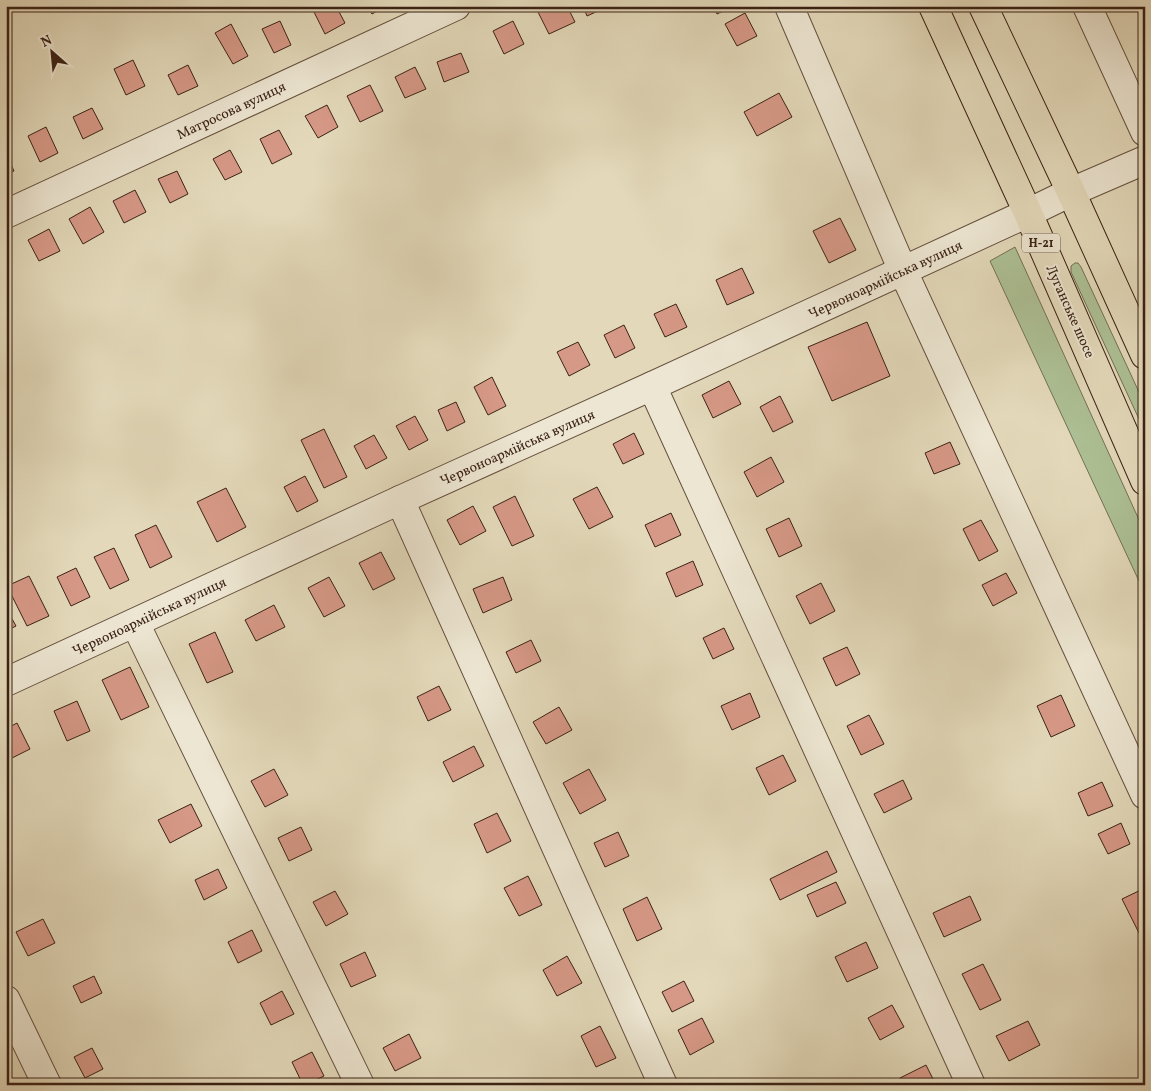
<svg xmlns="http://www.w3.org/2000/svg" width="1151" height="1091" font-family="Vollkorn,serif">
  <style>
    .green { fill: #adc095; stroke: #747155 }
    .building { fill: #d79987; stroke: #3b2215 }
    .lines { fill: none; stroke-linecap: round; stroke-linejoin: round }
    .minor-casing { stroke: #65503e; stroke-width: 30 }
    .major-casing { stroke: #3b2215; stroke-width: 30 }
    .minor { stroke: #ede6d2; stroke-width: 28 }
    .major { stroke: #e3d9ba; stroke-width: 28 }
    .labels { text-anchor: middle; stroke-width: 4; stroke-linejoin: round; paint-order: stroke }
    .shield { fill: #ede6d2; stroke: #705d4e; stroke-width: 1 }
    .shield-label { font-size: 12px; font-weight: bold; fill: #3b2215 }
    .street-label { font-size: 14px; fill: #3b2215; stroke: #ede6d2 }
  </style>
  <rect width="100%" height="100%" fill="#e3d9ba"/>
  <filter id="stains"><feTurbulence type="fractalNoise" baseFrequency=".004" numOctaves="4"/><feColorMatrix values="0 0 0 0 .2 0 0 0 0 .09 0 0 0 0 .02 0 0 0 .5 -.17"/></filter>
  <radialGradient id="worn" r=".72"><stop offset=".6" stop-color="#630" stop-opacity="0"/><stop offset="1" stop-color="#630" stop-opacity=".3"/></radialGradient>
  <!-- green -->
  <g class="green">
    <polygon points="1015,247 1145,533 1145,594 990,261"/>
    <polygon points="1075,263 1078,263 1081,267 1145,405 1145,432 1071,272 1071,266"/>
  </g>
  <!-- building -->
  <g class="building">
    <polygon points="326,6 336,6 345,23 325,34 314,12"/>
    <polygon points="368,6 386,6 372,14"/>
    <polygon points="545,6 567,6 575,22 549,34 537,10"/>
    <polygon points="583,6 609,6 587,16"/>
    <polygon points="713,6 733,6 717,14"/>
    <polygon points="745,13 757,36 737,46 725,24"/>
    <polygon points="280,21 291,45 274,53 262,29"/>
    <polygon points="513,21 524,44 504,54 493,31"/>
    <polygon points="231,24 248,56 233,64 215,33"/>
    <polygon points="461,53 469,72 444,82 437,62"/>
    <polygon points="133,60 145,86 126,95 114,69"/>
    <polygon points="188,65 198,86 178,95 168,75"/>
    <polygon points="415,67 426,89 405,98 395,77"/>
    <polygon points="370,85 383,111 360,122 347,96"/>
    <polygon points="779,93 792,117 757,136 744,112"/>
    <polygon points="327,105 338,127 318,138 305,116"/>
    <polygon points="92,108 103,129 83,139 73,117"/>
    <polygon points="46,127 58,153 40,162 28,136"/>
    <polygon points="279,130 292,154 272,164 260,139"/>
    <polygon points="230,150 242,172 225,180 213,159"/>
    <polygon points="6,153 14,171 6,174"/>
    <polygon points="177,171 188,194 170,203 158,179"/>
    <polygon points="135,190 146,212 124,223 113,201"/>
    <polygon points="90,207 104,232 83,244 69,219"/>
    <polygon points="840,218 856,250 829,263 813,231"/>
    <polygon points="49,229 60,251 39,261 28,240"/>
    <polygon points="742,268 754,293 727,305 716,280"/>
    <polygon points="676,304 687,327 665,337 654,314"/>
    <polygon points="867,322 890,376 832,401 808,347"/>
    <polygon points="624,325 635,348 615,358 604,335"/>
    <polygon points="578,342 590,365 569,376 557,352"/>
    <polygon points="492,377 506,406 488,415 474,387"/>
    <polygon points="729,381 741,404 713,418 702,395"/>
    <polygon points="780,396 793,422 773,432 760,407"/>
    <polygon points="456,402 465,422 447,431 438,410"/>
    <polygon points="415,416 428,440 409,450 396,426"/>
    <polygon points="324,429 347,477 324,488 301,440"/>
    <polygon points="634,433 644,454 623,464 613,444"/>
    <polygon points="374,435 387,458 366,469 354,446"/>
    <polygon points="950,442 960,464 934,474 925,453"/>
    <polygon points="771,457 784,482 757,497 744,472"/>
    <polygon points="305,476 318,501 297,512 284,487"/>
    <polygon points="597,487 613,517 589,529 573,499"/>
    <polygon points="226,488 246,527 217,542 197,502"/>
    <polygon points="515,496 534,536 512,546 493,507"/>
    <polygon points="473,506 486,531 460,545 447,520"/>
    <polygon points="671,513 681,535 655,547 645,525"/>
    <polygon points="789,518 802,546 779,557 766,529"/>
    <polygon points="981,520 998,551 979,561 963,529"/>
    <polygon points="156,525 172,557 150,568 135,535"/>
    <polygon points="114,548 129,580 110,589 94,557"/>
    <polygon points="381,552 395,579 373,590 359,563"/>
    <polygon points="693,561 703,585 676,597 666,573"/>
    <polygon points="76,568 90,597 71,606 57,577"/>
    <polygon points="1006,573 1017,593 993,606 982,585"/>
    <polygon points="29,576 49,616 27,626 7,586"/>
    <polygon points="329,577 345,606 324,617 308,588"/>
    <polygon points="503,577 512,600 483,613 473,589"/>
    <polygon points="821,583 835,611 810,624 796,596"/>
    <polygon points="274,605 285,627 256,641 245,620"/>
    <polygon points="6,608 16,626 6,631"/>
    <polygon points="724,628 734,649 713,659 703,638"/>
    <polygon points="215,632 233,672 207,683 189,644"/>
    <polygon points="531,640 541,661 516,673 506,652"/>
    <polygon points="847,647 860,674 836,686 823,658"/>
    <polygon points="130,667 149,707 121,720 102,680"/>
    <polygon points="439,686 451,710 428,721 417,697"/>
    <polygon points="750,693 760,717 732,730 721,706"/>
    <polygon points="1061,695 1075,726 1051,737 1037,706"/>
    <polygon points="77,701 90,731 67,741 54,711"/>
    <polygon points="559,707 572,730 546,744 533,722"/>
    <polygon points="869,715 884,744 861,755 847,726"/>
    <polygon points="17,723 30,749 6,761 6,729"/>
    <polygon points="474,746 484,766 453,782 443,762"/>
    <polygon points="783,755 796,781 769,795 756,768"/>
    <polygon points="274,769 288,795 265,807 251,781"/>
    <polygon points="589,769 606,800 580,814 563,783"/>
    <polygon points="903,780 912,799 884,813 874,794"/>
    <polygon points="1102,782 1113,806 1088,816 1078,793"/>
    <polygon points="191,804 202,826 170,843 158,820"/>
    <polygon points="497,813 511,841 487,853 474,824"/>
    <polygon points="1121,823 1130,844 1108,854 1098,834"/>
    <polygon points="301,827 312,850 289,861 278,838"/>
    <polygon points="618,832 629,856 605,867 594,843"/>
    <polygon points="827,851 837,872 780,900 770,879"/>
    <polygon points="218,869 227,888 204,900 195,880"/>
    <polygon points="528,876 542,905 519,916 504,888"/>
    <polygon points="836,882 846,903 817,917 807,895"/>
    <polygon points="1145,888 1145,936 1141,937 1122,899"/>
    <polygon points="335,891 348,914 326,926 313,902"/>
    <polygon points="970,896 981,920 944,937 933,913"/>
    <polygon points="647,897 662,929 637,941 623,909"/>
    <polygon points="43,919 55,943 28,956 16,932"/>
    <polygon points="252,930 262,951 238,963 228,942"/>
    <polygon points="866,942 878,968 847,982 835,957"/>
    <polygon points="365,952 376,976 351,987 340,964"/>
    <polygon points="567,956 582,983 557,996 543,970"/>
    <polygon points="983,964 1001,1000 980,1010 962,974"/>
    <polygon points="94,976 102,993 81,1003 73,986"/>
    <polygon points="684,981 694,1001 672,1012 662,992"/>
    <polygon points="282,991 294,1014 271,1025 260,1003"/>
    <polygon points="892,1005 904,1027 880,1040 868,1018"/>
    <polygon points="702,1018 714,1042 690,1055 678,1030"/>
    <polygon points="1028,1021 1040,1045 1009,1061 996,1036"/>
    <polygon points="600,1026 616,1058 596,1067 581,1036"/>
    <polygon points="409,1034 421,1058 395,1071 383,1048"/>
    <polygon points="92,1048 103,1069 85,1078 74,1057"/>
    <polygon points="312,1052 324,1076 305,1085 303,1085 292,1062"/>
    <polygon points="926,1065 936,1085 904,1085 900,1078"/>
    <polygon points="1145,1075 1145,1085 1142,1085 1139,1078"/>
    <polygon points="737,1080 739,1085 727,1085"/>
  </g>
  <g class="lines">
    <defs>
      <g id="minor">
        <polyline points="789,6 903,271 1145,795"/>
        <polyline points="1087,6 1145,132"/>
        <polyline points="6,214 456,6"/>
        <polyline points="652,386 971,1085"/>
        <polyline points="400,500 663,1085"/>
        <polyline points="135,623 360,1085"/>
        <polyline points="6,682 400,500 652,386 1028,213 1071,192 1145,160"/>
        <polyline points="6,1000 47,1085"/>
      </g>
      <g id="major">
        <polyline points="933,6 1028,213 1145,481"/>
        <polyline points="983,6 1071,192 1145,355"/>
      </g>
    </defs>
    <!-- minor casing -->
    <use href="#minor" class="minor-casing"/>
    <!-- major casing -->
    <use href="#major" class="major-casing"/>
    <!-- minor -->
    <use href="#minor" class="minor"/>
    <!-- major -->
    <use href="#major" class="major"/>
  </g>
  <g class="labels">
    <!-- shield labels -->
    <rect class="shield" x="1022" y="233.5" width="38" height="19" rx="4"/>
    <g class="shield-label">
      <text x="1041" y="247">Н-21</text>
    </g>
    <!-- street labels -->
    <g class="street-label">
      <text transform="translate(231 110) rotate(-25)" y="5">Матросова вулиця</text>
      <text transform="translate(885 279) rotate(-25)" y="5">Червоноармійська вулиця</text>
      <text transform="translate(1071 311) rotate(66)" y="5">Луганське шосе</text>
      <text transform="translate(517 447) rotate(-24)" y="5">Червоноармійська вулиця</text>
      <text transform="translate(149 616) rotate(-25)" y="5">Червоноармійська вулиця</text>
    </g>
  </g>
  <!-- margin -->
  <rect width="1151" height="1091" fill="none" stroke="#e3d9ba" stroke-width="25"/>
  <rect x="8" y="8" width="1136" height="1076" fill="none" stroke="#3b2215" stroke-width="2.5"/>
  <rect x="12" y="12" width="1126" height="1066" fill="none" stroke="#3b2215"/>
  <!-- north arrow -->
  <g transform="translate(52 52) rotate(333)" stroke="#ede6d2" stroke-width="4" paint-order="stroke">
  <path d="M0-4L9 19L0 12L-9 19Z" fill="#3b2215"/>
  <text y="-8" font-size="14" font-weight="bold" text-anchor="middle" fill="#3b2215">N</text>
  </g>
  <rect width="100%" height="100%" filter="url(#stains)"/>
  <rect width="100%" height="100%" fill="url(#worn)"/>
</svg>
